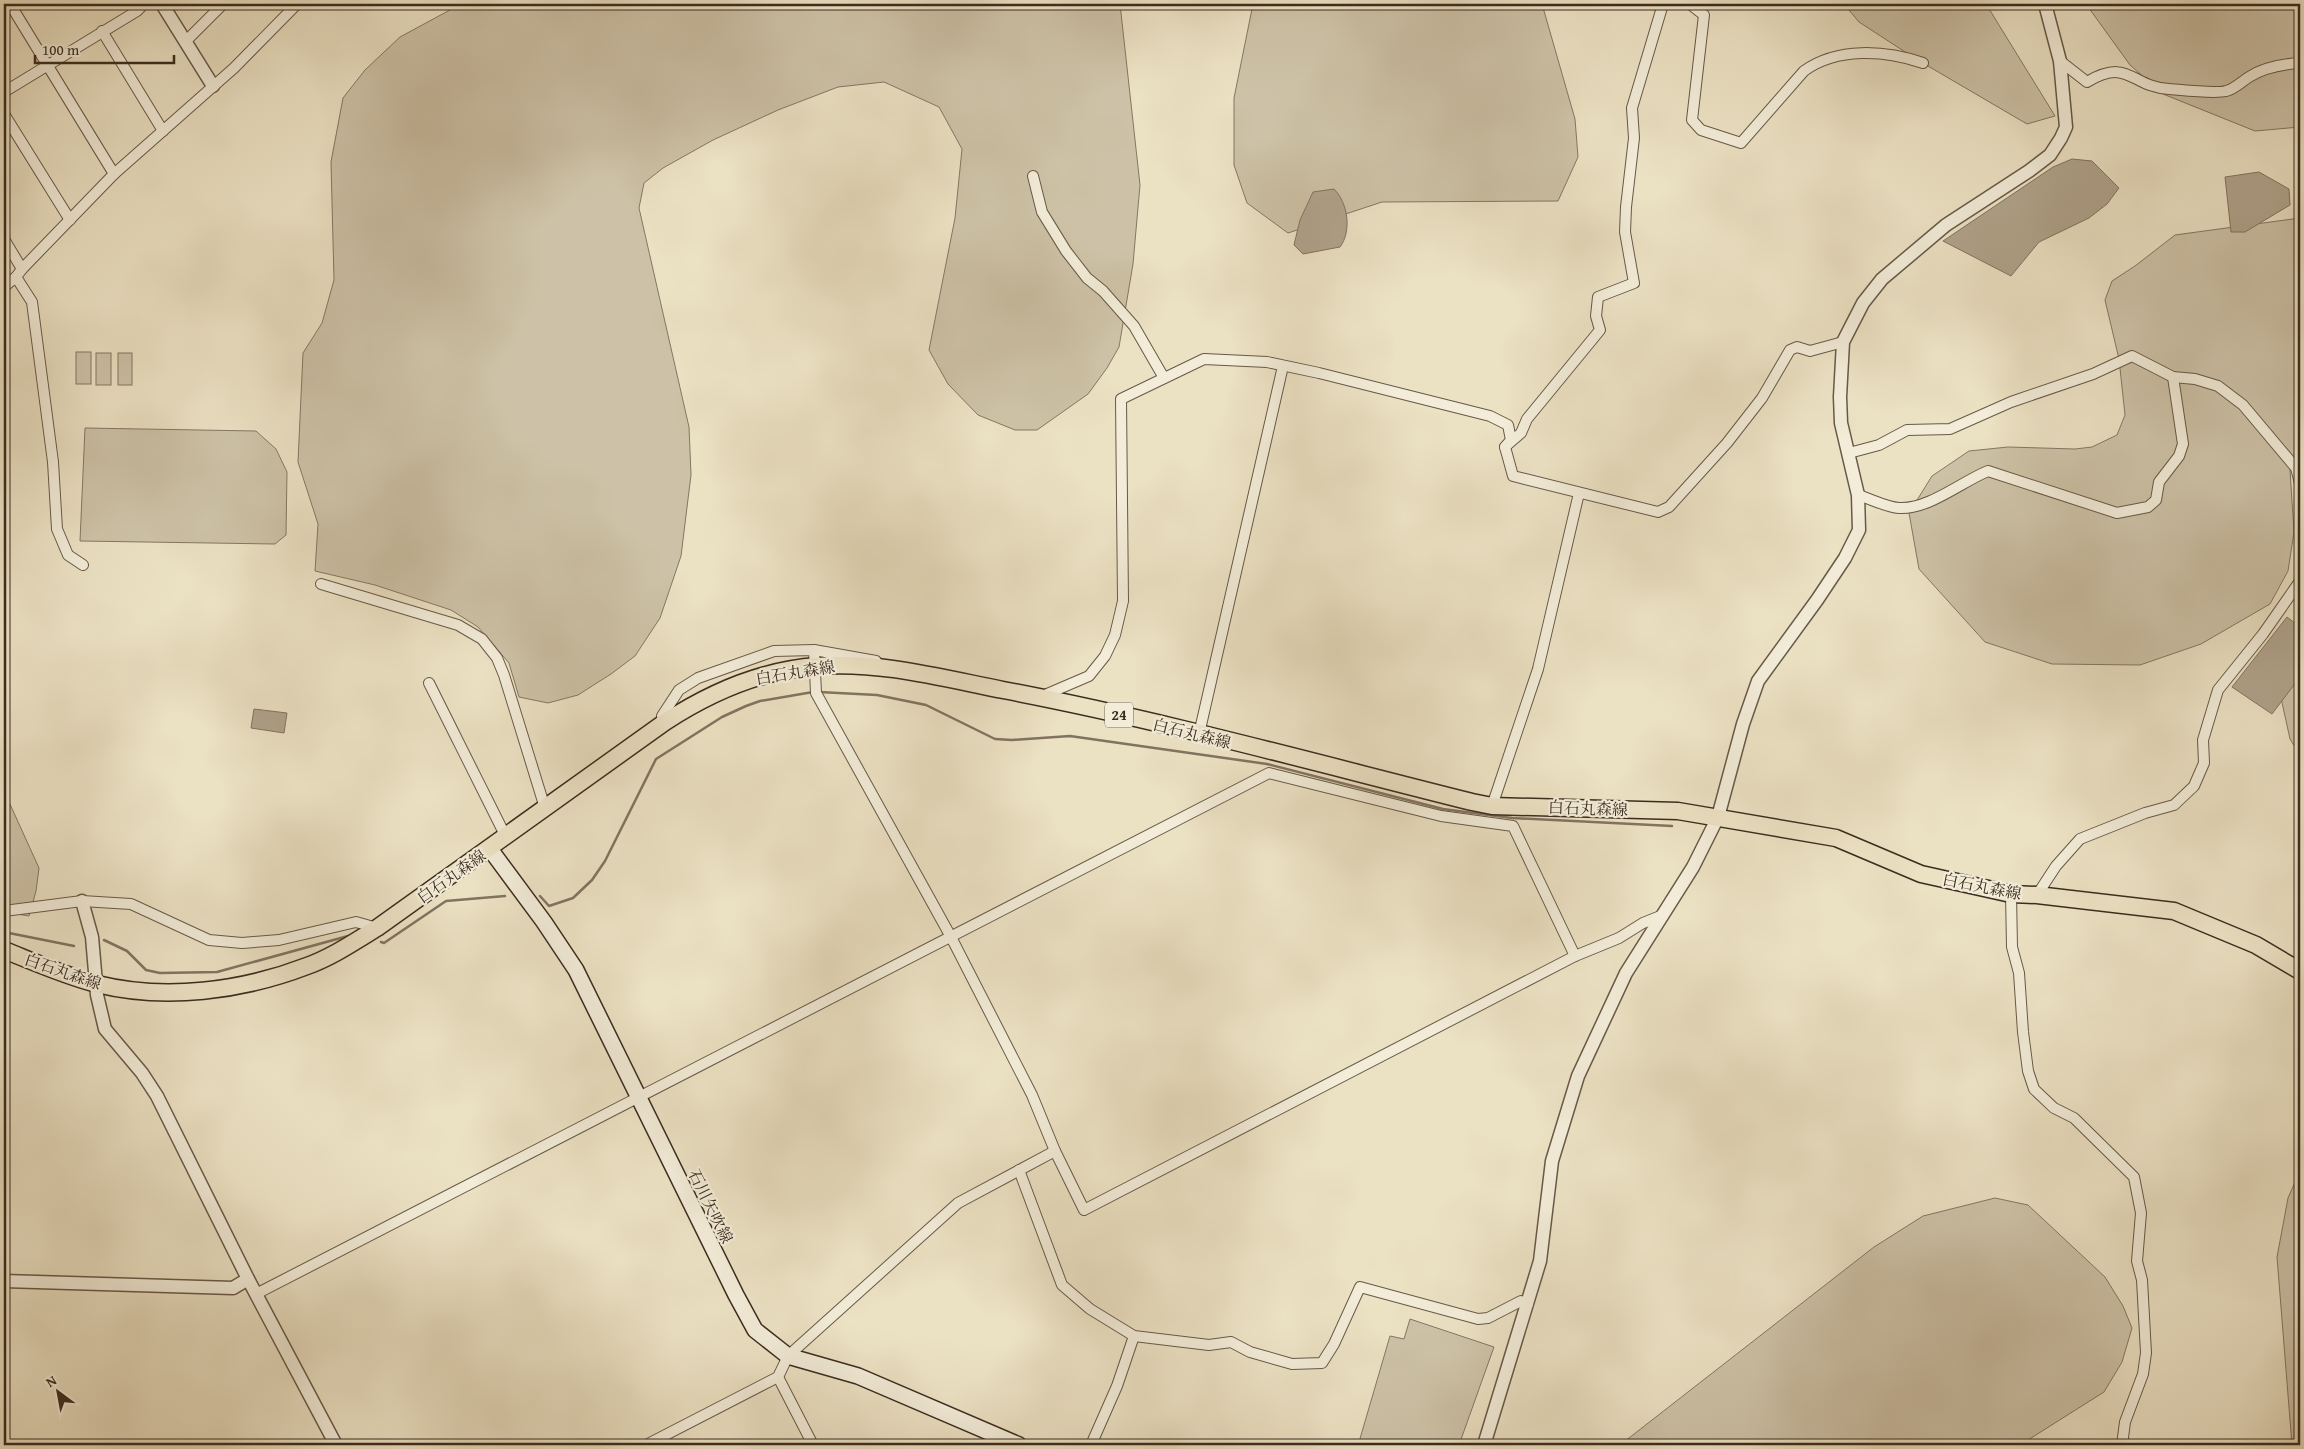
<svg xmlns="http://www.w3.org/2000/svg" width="2304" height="1449" font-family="'Gentium Book Plus','Noto Serif JP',serif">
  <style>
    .green { fill: #cdc2a7; stroke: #847763 }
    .water { fill: #b0a38b; stroke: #827360 }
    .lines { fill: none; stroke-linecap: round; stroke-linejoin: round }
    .stream { stroke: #827360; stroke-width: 2.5 }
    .minor-casing { stroke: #685948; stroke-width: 12 }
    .tertiary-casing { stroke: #685948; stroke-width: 15 }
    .secondary-casing { stroke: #3c2c1f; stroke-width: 18 }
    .primary-casing { stroke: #3c2c1f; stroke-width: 19 }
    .minor { stroke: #f2ecd8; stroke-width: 10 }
    .tertiary { stroke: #f2ecd8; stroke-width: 12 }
    .secondary { stroke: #f2ecd8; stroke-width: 15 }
    .primary { stroke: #ebe1c3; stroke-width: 16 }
    .labels { text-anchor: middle; stroke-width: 4.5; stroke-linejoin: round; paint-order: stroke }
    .shield { fill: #f2ecd8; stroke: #736656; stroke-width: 1 }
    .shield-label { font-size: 15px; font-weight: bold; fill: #3c2c1f }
    .street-label { font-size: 16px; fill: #3c2c1f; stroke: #f2ecd8 }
  </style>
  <rect width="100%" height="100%" fill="#ebe1c3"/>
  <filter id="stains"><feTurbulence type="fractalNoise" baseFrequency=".004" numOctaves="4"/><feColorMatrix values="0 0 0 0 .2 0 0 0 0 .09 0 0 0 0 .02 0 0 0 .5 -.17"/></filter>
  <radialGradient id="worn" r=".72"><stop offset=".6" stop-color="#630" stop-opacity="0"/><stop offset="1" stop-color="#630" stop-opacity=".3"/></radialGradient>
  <!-- green -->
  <g class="green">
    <polygon points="461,4 1120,4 1140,185 1133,264 1119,347 1107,368 1088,394 1037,430 1015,430 978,415 948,384 929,350 955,218 962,149 939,107 884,82 838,87 778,110 713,140 663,168 644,183 639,208 689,427 691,475 681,556 660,618 635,656 611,674 578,695 548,703 519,697 509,663 478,627 451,610 375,585 315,571 318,524 298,462 303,353 322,323 334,280 331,162 343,98 365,70 400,37"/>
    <polygon points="1253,4 1542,4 1575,119 1578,157 1558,201 1382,202 1288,233 1247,203 1234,165 1234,98"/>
    <polygon points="1844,4 1986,4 2055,116 2027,124 1916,59 1859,22"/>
    <polygon points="2086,4 2300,4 2300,127 2255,131 2163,94 2130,65"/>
    <polygon points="2300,218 2300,448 2290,470 2294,532 2288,571 2270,604 2201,644 2140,665 2052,664 1985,642 1919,569 1909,513 1932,476 1969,451 2008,447 2075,449 2092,447 2117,435 2125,415 2119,359 2105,300 2112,281 2135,266 2175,235"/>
    <rect x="76" y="352" width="15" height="32"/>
    <rect x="96" y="353" width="15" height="32"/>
    <rect x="118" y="353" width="14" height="32"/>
    <polygon points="85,428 256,431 276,449 287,472 286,535 275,544 80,541"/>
    <polygon points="2300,642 2300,755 2290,739 2274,666"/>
    <polygon points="4,791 39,868 36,891 29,916 4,912"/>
    <polygon points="2300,1171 2300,1445 2292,1445 2277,1257 2288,1198"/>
    <polygon points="1995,1198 2028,1205 2105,1277 2123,1306 2132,1328 2122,1362 2104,1392 2020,1445 1620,1445 1874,1247 1923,1216"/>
    <polygon points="1410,1319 1494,1347 1459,1445 1373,1445 1359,1442 1390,1336 1404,1339"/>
  </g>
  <!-- water -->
  <g class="water">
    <polygon points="2072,159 2092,161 2119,188 2107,204 2089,218 2039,242 2011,276 1943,241 2053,167"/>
    <polygon points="2259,172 2289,189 2290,205 2245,232 2231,232 2225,177"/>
    <path d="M1334 189C1348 203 1352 231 1340 247L1303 254 1294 245 1300 220 1313 192Z"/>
    <polygon points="2287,617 2300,627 2300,677 2272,714 2232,687"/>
    <polygon points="254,709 287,713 284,733 251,728"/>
  </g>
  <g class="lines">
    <!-- stream -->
    <g class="stream">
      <polyline points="819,692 877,695 926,705 995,739 1012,740 1070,736 1267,764 1443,809 1512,818 1672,826"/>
      <polyline points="540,896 549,906 573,898 592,880 605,861 656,759 722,717 746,706 760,701 813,692"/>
      <polyline points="4,932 74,946"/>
      <polyline points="104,940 127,951 146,970 160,973 217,972 348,936"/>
      <polyline points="381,942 384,943 446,901 505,896"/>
    </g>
    <defs>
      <g id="minor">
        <polyline points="10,4 114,174"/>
        <path d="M1690 4 1704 15 1692 120 1701 130 1741 143 1804 71C1837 47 1885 50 1923 63"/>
        <polyline points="102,31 163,131"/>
        <polyline points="185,42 223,4"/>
        <path d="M2060 61 2087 82C2129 57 2131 87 2169 89 2182 90 2214 94 2226 91 2235 89 2241 82 2249 77 2263 68 2284 64 2300 63"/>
        <polyline points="4,92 137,11 144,4"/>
        <polyline points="4,114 70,220"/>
        <polyline points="1033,176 1042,212 1066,251 1087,278 1103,291 1134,326 1164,378"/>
        <polyline points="4,239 22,269"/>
        <polyline points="16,277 32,302 53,462 57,529 68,555 83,565"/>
        <polyline points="4,287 16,277 22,269 114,174 234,68 297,4"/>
        <polyline points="1507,445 1521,433 1527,419 1600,330 1596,316 1598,297 1634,283 1625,232 1626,207 1634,138 1632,108 1663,4"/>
        <polyline points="1505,447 1513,476 1658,512 1669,507 1727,443 1762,398 1790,350 1797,347 1810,351 1843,342"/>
        <polyline points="1849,453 1879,445 1907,430 1950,429 2011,402 2093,374 2132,356 2173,377 2195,379 2218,386 2243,405 2296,468 2300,483"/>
        <path d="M1858 495C1871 499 1886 507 1899 508 1928 510 1961 482 1988 471L2117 513 2148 507 2156 500 2159 482 2179 456 2183 444 2173 377"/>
        <polyline points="321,584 458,625 482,639 497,658 504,675 545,808"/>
        <polyline points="814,650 816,693 951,937 1032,1095 1055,1151 1084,1210 1575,956 1619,938 1643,923 1663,915"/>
        <polyline points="429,683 506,837"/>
        <polyline points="1040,697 1089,676 1105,656 1115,635 1123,601 1121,399 1204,359 1267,362 1319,373 1490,416 1508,425 1511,440 1505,447"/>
        <polyline points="665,722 662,716 679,690 698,678 774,651 814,650 876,661"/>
        <polyline points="1199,734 1283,366"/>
        <polyline points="1492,806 1538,669 1579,493"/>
        <polyline points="2011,894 2012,947 2019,973 2023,1032 2028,1071 2034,1089 2054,1108 2074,1118 2134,1177 2141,1213 2137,1261 2142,1280 2146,1353 2143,1374 2125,1422 2122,1445"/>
        <polyline points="2037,895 2056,866 2080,839 2145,813 2174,805 2194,786 2204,763 2203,740 2218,690 2263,634 2300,581"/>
        <polyline points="4,911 82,901 131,904 209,940 242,943 279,940 356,922 377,928"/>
        <polyline points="1019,1170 1062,1285 1090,1309 1134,1336 1209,1345 1231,1342 1250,1352 1292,1364 1322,1363 1334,1344 1360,1287 1478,1319 1488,1318 1521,1301 1528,1304"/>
        <polyline points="256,1294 1269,773 1441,816 1513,826 1575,956"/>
        <polyline points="778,1377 813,1445"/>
        <polyline points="646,1445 778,1377 788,1356 958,1203 1055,1151"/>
        <polyline points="1091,1445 1117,1386 1134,1336"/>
      </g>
      <g id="tertiary">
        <polyline points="162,4 213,86"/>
        <polyline points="4,6 7,4"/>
        <polyline points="82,901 92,937 97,995 105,1029 142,1073 157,1096 248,1279 336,1445"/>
        <polyline points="4,1281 233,1288 248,1279"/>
        <polyline points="1484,1445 1540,1261 1552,1161 1578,1076 1626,973 1693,867 1718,817 1743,724 1758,681 1817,600 1845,558 1859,530 1858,495 1841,423 1840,397 1843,342 1863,303 1882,279 1946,225 2029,171 2050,155 2061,138 2066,127 2060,61 2045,4"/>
      </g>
      <polyline id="secondary" points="490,849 544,922 576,970 736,1295 755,1330 788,1356 858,1376 1019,1445"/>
      <path id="primary" d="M4 950C34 962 65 976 97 984 165 1001 242 991 307 966 332 957 354 942 377 928L665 722C711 692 761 670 817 666 879 661 942 678 1003 690 1161 720 1316 763 1472 802L1492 806 1678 811 1836 838 1921 874 2011 894 2037 895 2174 911 2256 945 2300 971"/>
    </defs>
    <!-- minor casing -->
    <use href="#minor" class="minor-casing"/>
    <!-- tertiary casing -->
    <use href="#tertiary" class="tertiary-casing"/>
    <!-- secondary casing -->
    <use href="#secondary" class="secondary-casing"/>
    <!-- primary casing -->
    <use href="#primary" class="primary-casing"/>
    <!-- minor -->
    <use href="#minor" class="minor"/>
    <!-- tertiary -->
    <use href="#tertiary" class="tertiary"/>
    <!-- secondary -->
    <use href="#secondary" class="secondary"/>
    <!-- primary -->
    <use href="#primary" class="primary"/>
  </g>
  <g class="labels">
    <!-- shield labels -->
    <rect class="shield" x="1105" y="702.5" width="28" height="25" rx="4"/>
    <g class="shield-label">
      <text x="1119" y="720">24</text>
    </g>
    <!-- street labels -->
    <g class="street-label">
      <text transform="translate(795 672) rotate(-9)" y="6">白石丸森線</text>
      <text transform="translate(1192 733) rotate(14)" y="6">白石丸森線</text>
      <text transform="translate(1588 808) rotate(2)" y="6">白石丸森線</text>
      <text transform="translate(451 876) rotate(-35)" y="6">白石丸森線</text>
      <text transform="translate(1982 886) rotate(11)" y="6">白石丸森線</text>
      <text transform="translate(63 971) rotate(19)" y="6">白石丸森線</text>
      <text transform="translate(711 1206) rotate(64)" y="6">石川矢吹線</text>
    </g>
  </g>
  <!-- margin -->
  <rect width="2304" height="1449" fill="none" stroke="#ebe1c3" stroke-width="20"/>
  <rect x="5" y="5" width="2294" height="1439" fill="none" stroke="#3c2c1f" stroke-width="2.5"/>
  <rect x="10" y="10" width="2284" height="1429" fill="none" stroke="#3c2c1f"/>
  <!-- north arrow -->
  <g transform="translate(58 1392) rotate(328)" stroke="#f2ecd8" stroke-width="4" paint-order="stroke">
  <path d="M0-4L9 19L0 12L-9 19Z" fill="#3c2c1f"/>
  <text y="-8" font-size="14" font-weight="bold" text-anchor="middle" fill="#3c2c1f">N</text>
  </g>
  <!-- scale -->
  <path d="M35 55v8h139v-8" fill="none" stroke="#3c2c1f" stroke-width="2.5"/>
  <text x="42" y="55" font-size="15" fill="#3c2c1f" stroke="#f2ecd8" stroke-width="4" paint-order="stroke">100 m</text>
  <rect width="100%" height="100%" filter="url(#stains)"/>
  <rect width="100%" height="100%" fill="url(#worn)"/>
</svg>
